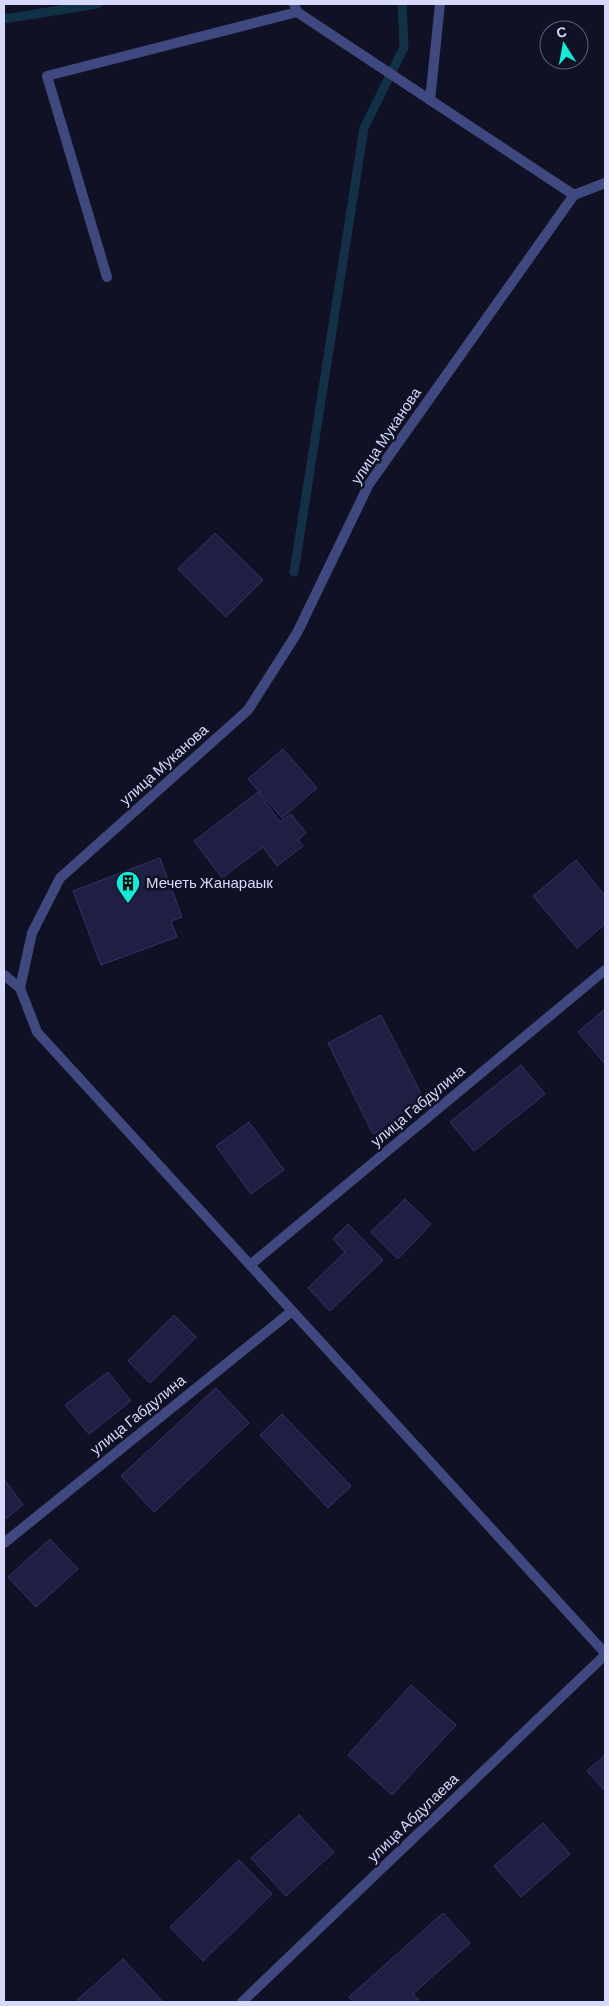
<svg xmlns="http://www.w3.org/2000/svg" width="609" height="2006" font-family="Barlow,sans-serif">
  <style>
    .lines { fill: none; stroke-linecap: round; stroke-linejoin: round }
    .stream { stroke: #123046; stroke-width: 9 }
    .building { fill: #1f1e43; stroke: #33326d }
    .street { stroke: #3f497f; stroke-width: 10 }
    .labels { text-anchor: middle; stroke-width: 5; stroke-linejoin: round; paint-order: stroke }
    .street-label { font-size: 15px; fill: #d6d9fc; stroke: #101124 }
    .poi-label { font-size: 15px; fill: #d6d9fc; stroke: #101124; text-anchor: start }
  </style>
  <rect width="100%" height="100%" fill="#101124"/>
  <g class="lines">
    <!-- stream -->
    <g class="stream">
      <polyline points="4,19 97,4"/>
      <polyline points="294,572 364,128 404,47 402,4"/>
    </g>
  </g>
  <!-- building -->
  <g class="building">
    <polygon points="215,533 263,580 226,617 178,569"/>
    <polygon points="283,749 317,788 282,818 248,779"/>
    <polygon points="258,792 280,822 291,814 306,833 298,840 303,846 277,866 263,847 222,878 194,841"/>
    <polygon points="160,858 182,917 171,921 177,937 101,965 73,891"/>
    <polygon points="576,860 605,896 605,924 577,948 533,896"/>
    <polygon points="605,1009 605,1064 578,1032"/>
    <polygon points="381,1015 428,1107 373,1134 328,1043"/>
    <polygon points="521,1065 545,1094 474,1151 450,1122"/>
    <polygon points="249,1122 284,1170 251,1194 216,1146"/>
    <polygon points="405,1199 431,1224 398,1259 371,1232"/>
    <polygon points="348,1224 383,1260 330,1311 308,1288 345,1252 333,1239"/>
    <polygon points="174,1315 196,1337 150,1383 128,1361"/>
    <polygon points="108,1372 131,1401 89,1434 65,1405"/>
    <polygon points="216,1388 249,1423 154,1512 121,1476"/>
    <polygon points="282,1414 351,1486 328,1508 260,1435"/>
    <polygon points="4,1479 23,1505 4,1520"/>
    <polygon points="50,1539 78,1569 36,1607 8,1577"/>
    <polygon points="411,1685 456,1725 392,1795 348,1755"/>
    <polygon points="605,1755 605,1791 587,1771"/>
    <polygon points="299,1815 334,1852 286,1896 251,1858"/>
    <polygon points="543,1823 570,1854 521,1897 494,1866"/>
    <polygon points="239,1860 272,1894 203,1961 170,1927"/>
    <polygon points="443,1913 470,1943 413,1994 421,2002 353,2002 349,1997"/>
    <polygon points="123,1959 163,2002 75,2002"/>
  </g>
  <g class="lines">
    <!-- street -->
    <g class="street">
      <polyline points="430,100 440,4"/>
      <polyline points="574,195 605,183"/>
      <polyline points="107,277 47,76 297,12"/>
      <polyline points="4,975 20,988 37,1032 605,1653"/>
      <polyline points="20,988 32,933 60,878 248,710 297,633 369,484 574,195 297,12 294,4"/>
      <polyline points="250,1265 605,970"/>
      <polyline points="4,1543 292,1311"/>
      <polyline points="242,2002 605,1655"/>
    </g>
  </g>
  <!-- icons -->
  <defs>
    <symbol id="building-pin" viewBox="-11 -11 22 30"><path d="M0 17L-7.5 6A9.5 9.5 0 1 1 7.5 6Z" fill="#13ebd8" stroke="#101124"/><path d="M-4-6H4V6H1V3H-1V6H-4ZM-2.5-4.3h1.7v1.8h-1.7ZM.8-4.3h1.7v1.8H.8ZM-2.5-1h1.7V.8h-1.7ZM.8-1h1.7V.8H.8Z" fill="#111"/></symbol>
  </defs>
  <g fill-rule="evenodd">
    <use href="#building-pin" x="114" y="869" width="28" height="38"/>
  </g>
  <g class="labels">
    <!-- street labels -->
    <g class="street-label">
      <text transform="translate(386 436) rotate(-56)" y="5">улица Муканова</text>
      <text transform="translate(164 765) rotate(-42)" y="5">улица Муканова</text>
      <text transform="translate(418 1106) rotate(-40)" y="5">улица Габдулина</text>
      <text transform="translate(138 1415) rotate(-39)" y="5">улица Габдулина</text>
      <text transform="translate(413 1818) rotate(-44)" y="5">улица Абдулаева</text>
    </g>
    <!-- poi labels -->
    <g class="poi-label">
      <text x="146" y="888">Мечеть Жанараык</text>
    </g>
  </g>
  <!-- border -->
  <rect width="609" height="2006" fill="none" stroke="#d6d9fc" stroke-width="10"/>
  <!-- north arrow -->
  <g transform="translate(564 45) rotate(349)"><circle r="24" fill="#101124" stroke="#5f617a"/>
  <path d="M0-4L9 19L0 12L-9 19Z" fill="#13ebd8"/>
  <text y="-8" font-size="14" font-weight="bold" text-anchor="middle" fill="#d6d9fc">С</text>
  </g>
</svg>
